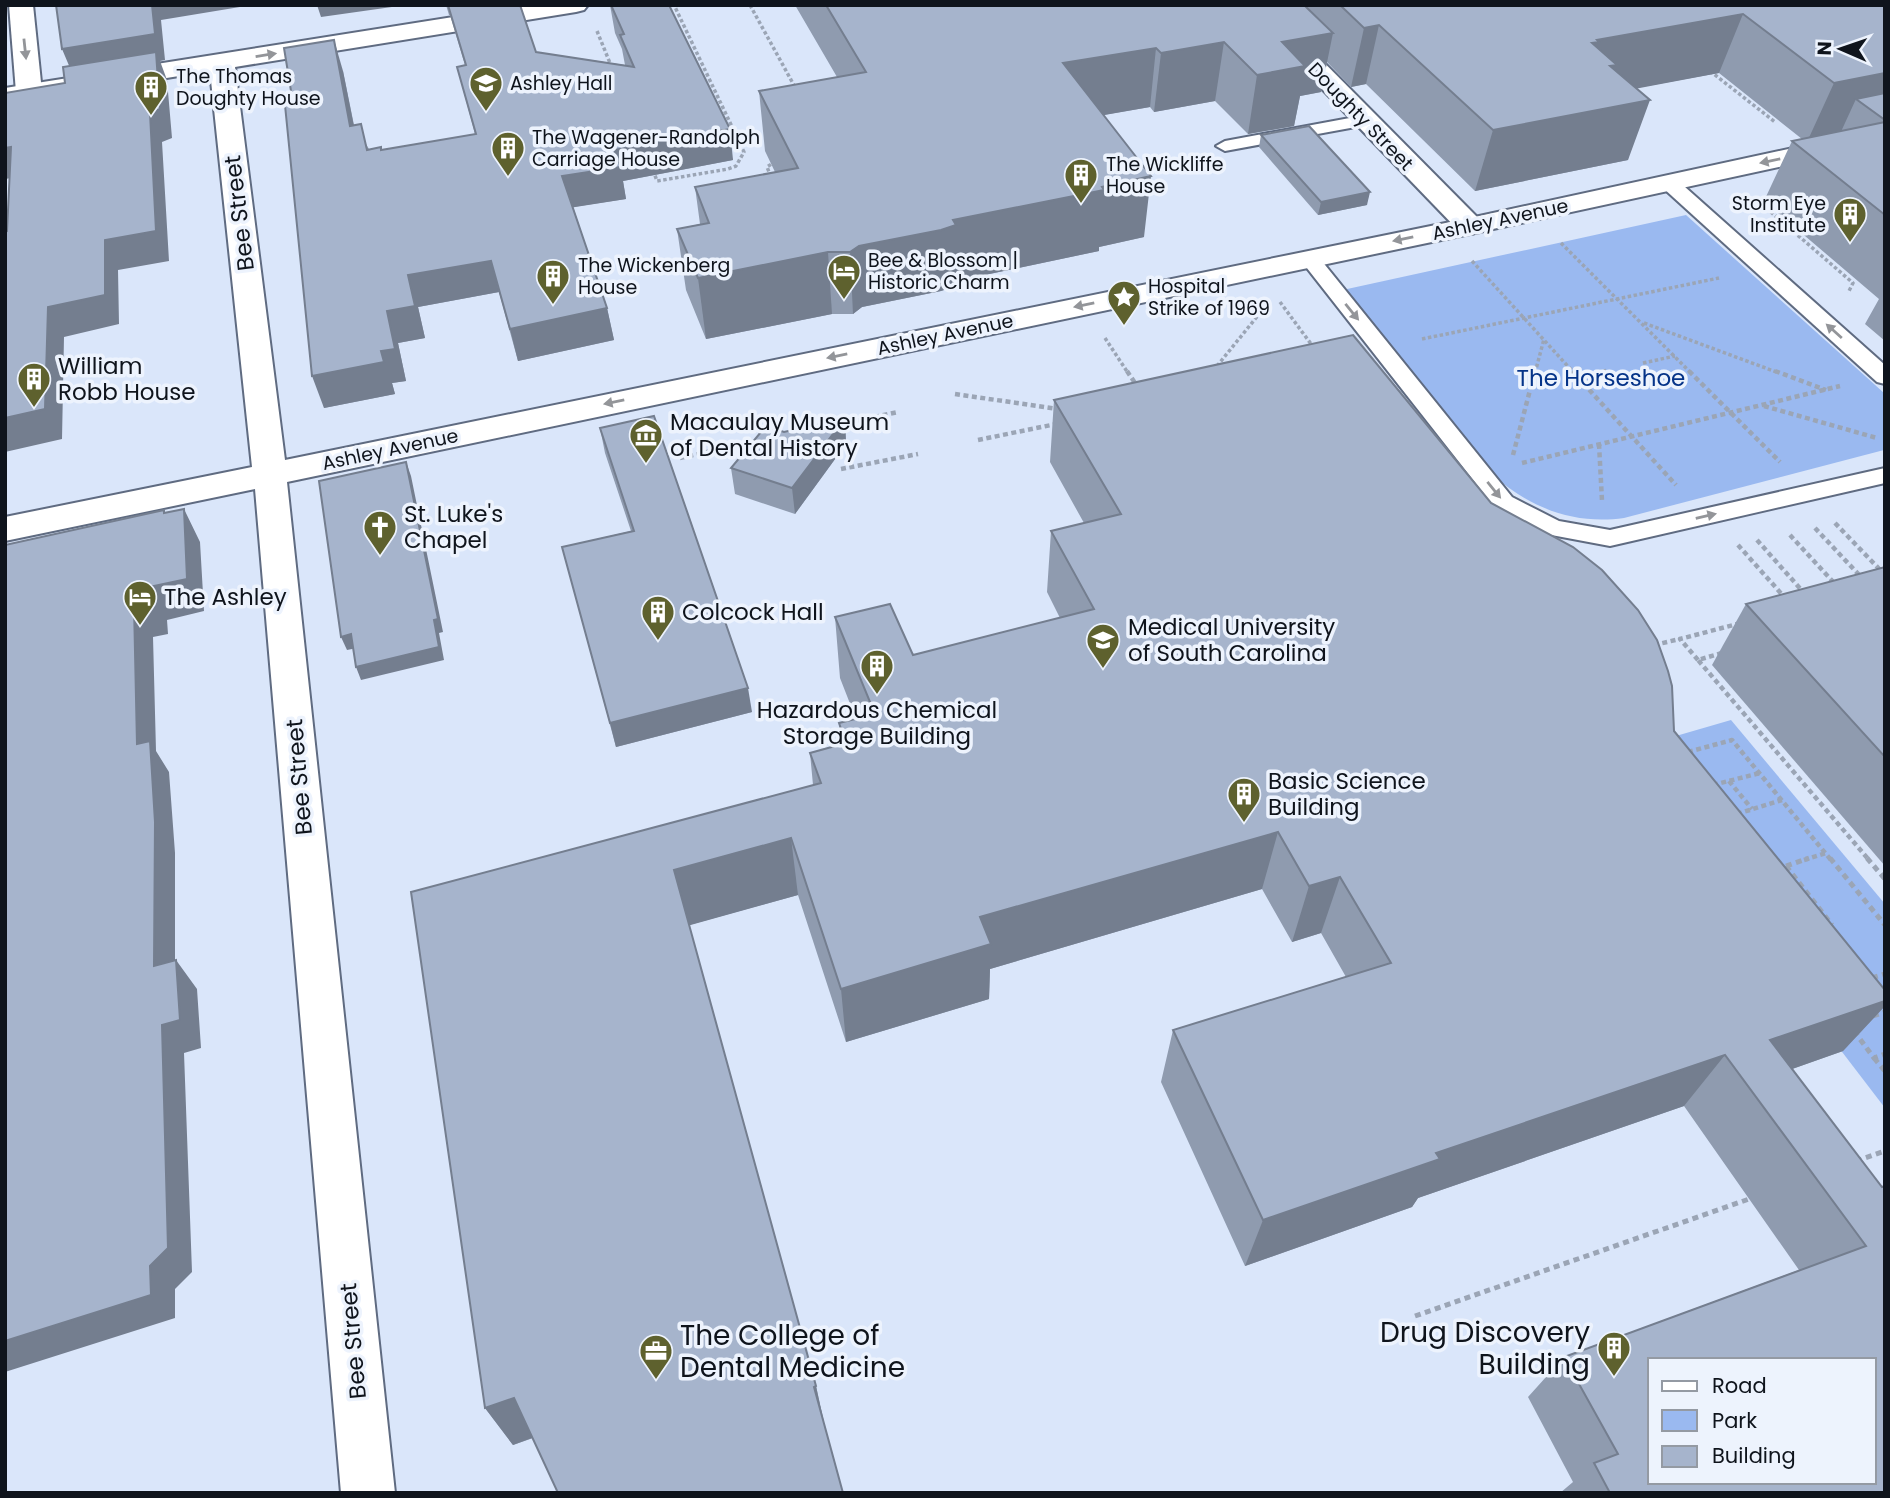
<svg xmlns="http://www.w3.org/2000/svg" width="1890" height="1498" font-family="Poppins,sans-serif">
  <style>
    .green { fill: #9ab9f0 }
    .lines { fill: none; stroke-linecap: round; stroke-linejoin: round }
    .lane-casing { stroke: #5f6b81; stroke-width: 4 }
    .street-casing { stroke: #5f6b81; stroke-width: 4 }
    .secondary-casing { stroke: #5f6b81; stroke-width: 4 }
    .path-far2 { stroke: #9ba5b5; stroke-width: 3.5; stroke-dasharray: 3.5 2.5; stroke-linecap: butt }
    .path-far1 { stroke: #9ba5b5; stroke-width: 4.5; stroke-dasharray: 5 3.5; stroke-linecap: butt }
    .path { stroke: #9ba5b5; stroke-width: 5; stroke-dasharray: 6 4.5; stroke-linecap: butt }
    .lane { fill: #fff; fill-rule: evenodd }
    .street { fill: #fff; fill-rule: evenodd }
    .secondary { fill: #fff; fill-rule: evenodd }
    .wall { fill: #8f9baf }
    .shaded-wall { fill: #747e8f }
    .building { fill: #a6b4cc; stroke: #747e8f; stroke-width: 2; fill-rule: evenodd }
    .oneway { fill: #939599 }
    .labels { text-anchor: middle; stroke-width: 7; stroke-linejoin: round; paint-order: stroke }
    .far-poi-label { font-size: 19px; fill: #0f141c; stroke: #edf3fd; text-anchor: start }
    .far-street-label { font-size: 19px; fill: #0f141c; stroke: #edf3fd }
    .street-label { font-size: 23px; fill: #0f141c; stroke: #edf3fd }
    .poi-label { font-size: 23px; fill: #0f141c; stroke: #edf3fd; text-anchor: start }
    .park-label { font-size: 23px; fill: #053388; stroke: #edf3fd }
    .near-poi-label { font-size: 28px; fill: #0f141c; stroke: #edf3fd; text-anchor: end }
  </style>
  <rect width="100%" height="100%" fill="#dae6fa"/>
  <!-- green -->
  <g class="green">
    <path d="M1686 215 1884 393V450L1624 518C1574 525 1530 508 1493 475L1338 291Z"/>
    <polygon points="1731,720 1885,904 1885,1108 1614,754"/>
  </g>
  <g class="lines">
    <defs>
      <g id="lane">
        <polygon points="1366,115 1372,116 1375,120 1372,124 1225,151 1216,146 1225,141"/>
        <polygon points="1669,177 1676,179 1885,365 1885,384 1877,382 1662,187 1660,183"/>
        <polygon points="1310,253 1317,255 1512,497 1559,521 1610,530 1885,468 1885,483 1610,546 1546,534 1496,509 1303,263 1300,259 1303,255"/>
      </g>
      <g id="street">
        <polygon points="9,5 33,5 42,92 38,97 29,100 20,97 16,92"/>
        <polygon points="1241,5 1267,5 1480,220 1484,226 1480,232 1470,234 1460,232"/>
      </g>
      <polygon id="secondary" points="529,5 588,5 584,10 576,12 235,67 285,460 1470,218 1885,128 1885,144 1470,234 287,482 395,1493 341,1493 255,489 5,541 5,517 252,467 210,71 5,104 5,88"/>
    </defs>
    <!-- lane casing -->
    <use href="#lane" class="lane-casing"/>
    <!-- street casing -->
    <use href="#street" class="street-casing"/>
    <!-- secondary casing -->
    <use href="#secondary" class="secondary-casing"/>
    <!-- path-far2 -->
    <g class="path-far2">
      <polyline points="750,5 796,89"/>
      <polyline points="597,31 612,68"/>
      <polyline points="1710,71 1775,122"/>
      <polyline points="653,170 657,181 728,169 736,166 744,152 675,7"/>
      <polyline points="771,177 767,167 776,161"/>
      <polyline points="1757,200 1853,283 1848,293"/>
      <polyline points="1561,243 1691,373"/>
      <polyline points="1472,261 1574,373"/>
      <polyline points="1280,302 1314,348"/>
      <polyline points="1644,323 1779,373"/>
      <polyline points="1105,338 1128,373"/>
      <polyline points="1422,339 1719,278"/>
      <polyline points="1643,363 1675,356"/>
      <polyline points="1217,366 1264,308"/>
      <polyline points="1535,373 1544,339"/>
      <polyline points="1596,373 1606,371"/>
    </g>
    <!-- path-far1 -->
    <g class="path-far1">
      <polyline points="1127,371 1137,386"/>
      <polyline points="1572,371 1676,485"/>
      <polyline points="1689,371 1780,462"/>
      <polyline points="1775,371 1826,390"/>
      <polyline points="1579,376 1606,371"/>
      <polyline points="955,394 1058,409"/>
      <polyline points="1764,406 1877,438"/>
      <polyline points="841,424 898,412"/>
      <polyline points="978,440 1056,424"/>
      <polyline points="1599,444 1602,501"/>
      <polyline points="1513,455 1535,371"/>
      <polyline points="680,458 757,441"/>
      <polyline points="1522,463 1840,386"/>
      <polyline points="841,469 918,454"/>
      <polyline points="1835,523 1885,575"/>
      <polyline points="1815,528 1862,578"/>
      <polyline points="1790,535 1836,585"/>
      <polyline points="1757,540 1805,594"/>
      <polyline points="1738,545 1786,599"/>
      <polyline points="1654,645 1680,639"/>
      <polyline points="1722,653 1698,660 1869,860"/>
      <polyline points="1698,660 1680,639 1741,623"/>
      <polyline points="1688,752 1732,740 1831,860"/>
      <polyline points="1729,781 1752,809"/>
      <polyline points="1713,785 1760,773"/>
      <polyline points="1737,814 1782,800"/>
      <polyline points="1804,860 1826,853"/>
    </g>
    <!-- path -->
    <g class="path">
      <polyline points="1830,858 1885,925"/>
      <polyline points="1867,858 1885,879"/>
      <polyline points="1786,866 1832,925"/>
      <polyline points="1786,866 1809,858"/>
      <polyline points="1872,978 1885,974"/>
      <polyline points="1873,1016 1885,1012"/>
      <polyline points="1854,1031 1874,1058 1885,1054"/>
      <polyline points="1874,1058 1885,1071"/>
      <polyline points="1856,1161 1885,1151"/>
      <polyline points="1415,1316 1752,1198"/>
    </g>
    <!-- lane -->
    <use href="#lane" class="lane"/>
    <!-- street -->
    <use href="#street" class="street"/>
    <!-- secondary -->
    <use href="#secondary" class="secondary"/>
  </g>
  <!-- wall -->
  <g class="wall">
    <polygon points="446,5 520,5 536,52 625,65 622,49 615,33 610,5 669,5 733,160 623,181 626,199 573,207 607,308 614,340 518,361 499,292 418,307 425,338 398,343 406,381 392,383 395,394 324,408 293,103 343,71 354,125 369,149 382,150 475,134 457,67 465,65 450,15 449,15"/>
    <polygon points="795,5 1885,5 1885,341 1865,324 1879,299 1764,201 1792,141 1802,139 1719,73 1636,88 1628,160 1475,191 1366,84 1351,87 1327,62 1321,92 1300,96 1294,126 1248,134 1215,101 1154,112 1150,107 1103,115 1144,237 1099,247 1099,251 956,281 956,286 941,291 862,307 853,314 832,314 706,339 686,290 677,229 700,224 695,187 775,172 765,151 759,91 837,77"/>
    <polygon points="1261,135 1367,205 1318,215 1259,147"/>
    <polygon points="1054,400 1674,731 1885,990 1885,1006 1843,1051 1792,1069 1882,1187 1885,1493 1560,1493 1573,1482 1528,1397 1564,1357 1799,1270 1684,1106 1418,1198 1412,1207 1245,1266 1161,1082 1173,1030 1346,977 1321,933 1292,942 1262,889 990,969 989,999 846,1042 798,895 689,925 816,1386 824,1422 533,1438 513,1445 485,1408 411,892 813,785 810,753 840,744 839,723 856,719 840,678 835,617 913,655 1060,618 1047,592 1051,531 1084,523 1050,462"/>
    <polygon points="845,418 846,444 795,514 735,494 731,468 784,432"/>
    <polygon points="600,428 752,712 616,747 562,547 631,531 605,453"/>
    <polygon points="1885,567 1885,866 1712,665 1746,604"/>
  </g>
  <!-- shaded-wall -->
  <g class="shaded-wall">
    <polygon points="152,5 252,5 161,20 165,60 160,61 167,80 172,138 162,142 169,261 118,270 119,324 64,337 62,439 5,452 5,418 48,307 73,75 62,49"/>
    <polygon points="317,5 406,5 321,17"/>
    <polygon points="1743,14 1719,73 1608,94 1650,100 1628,160 1475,191 1493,130 1597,40"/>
    <polygon points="1379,25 1366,84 1351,87 1364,28"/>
    <polygon points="1333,33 1321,92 1300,96 1294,126 1248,134 1257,75 1282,42"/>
    <polygon points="334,40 343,71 360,157 350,126"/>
    <polygon points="1224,42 1215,101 1154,112 1161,53"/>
    <polygon points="1156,48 1150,107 1059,123 1063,63"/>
    <polygon points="1885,73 1885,120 1856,99 1839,136 1807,142 1834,83"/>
    <polygon points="730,129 733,160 623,181 626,199 569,208 562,176 614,150"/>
    <polygon points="11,147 25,176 5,179 5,148"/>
    <polygon points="1151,176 1144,237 1099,247 1099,251 956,281 956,286 941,291 862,307 853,314 850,252 859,246 953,220"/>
    <polygon points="1370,192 1367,205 1318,215 1321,202"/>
    <polygon points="828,252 832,314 706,339 698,278"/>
    <polygon points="491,261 499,292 418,307 425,338 398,343 406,381 392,383 395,394 324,408 312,376 381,351 387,311 408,275"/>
    <polygon points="607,308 614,340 518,361 510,329"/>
    <polygon points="845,418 846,444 795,514 792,488"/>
    <polygon points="406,462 411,476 443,632 439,633 444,660 361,680 356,667"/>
    <polygon points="184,509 200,542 204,611 167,620 168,634 153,637 156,751 169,772 175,853 175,995 154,966 137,744 134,605 149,587"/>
    <polygon points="351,634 357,648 347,650 341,637"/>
    <polygon points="748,688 752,712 616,747 610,723"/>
    <polygon points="1278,832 1262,889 990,969 989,999 846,1042 841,989 980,917"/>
    <polygon points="791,838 798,895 687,926 674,870"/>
    <polygon points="1340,877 1321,933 1292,942 1309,886"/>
    <polygon points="176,960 197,989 201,1048 184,1053 192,1272 175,1289 175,1318 5,1372 5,1341 150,1266 162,1025"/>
    <polygon points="1885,1001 1885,1006 1843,1051 1747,1085 1770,1040"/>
    <polygon points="1725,1055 1684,1106 1418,1198 1412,1207 1245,1266 1263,1220 1436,1153"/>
    <polygon points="816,1386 824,1424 814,1387"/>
    <polygon points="514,1398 540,1435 513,1445 485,1408"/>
  </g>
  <!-- building -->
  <g class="building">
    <polygon points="56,5 152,5 155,34 62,49"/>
    <polygon points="448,5 520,5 536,52 634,67 620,35 624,34 611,5 669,5 730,129 614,150 621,167 562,176 607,308 510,329 491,261 408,275 415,306 387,311 395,349 381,351 384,362 312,376 285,105 293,103 284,48 334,40 350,126 361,124 367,150 381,147 381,150 476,134 457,67 466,65"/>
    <polygon points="826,5 1304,5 1333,33 1282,42 1305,66 1257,75 1224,42 1161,53 1156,48 1063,63 1151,176 1102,187 1104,190 953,220 956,225 941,230 859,246 850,252 828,252 698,278 677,229 709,223 695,187 798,168 759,91 866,72"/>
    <polygon points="1340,5 1885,5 1885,73 1834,83 1743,14 1597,40 1599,42 1592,43 1617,65 1610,66 1650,100 1493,130 1379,25 1364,28"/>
    <polygon points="156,52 160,109 150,113 156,231 105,240 105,295 48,307 45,409 5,418 5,232 7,231 11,147 5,148 5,93 65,83 63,67"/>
    <polygon points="1885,93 1885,120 1856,99"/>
    <polygon points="1885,122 1885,215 1792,141"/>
    <polygon points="1309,126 1370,192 1321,202 1261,135"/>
    <path d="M1353 335 1491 503 1573 547 1602 570 1638 610 1657 640 1668 671 1672 686 1674 731 1885 990V1001L1770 1040 1882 1187 1885 1186V1493H1610L1594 1463 1618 1454 1564 1357 1866 1246 1725 1055 1436 1153 1440 1159 1263 1220 1173 1030 1391 963 1340 877 1309 886 1278 832 980 917 991 944 841 989 791 838 674 870 816 1386 814 1387 843 1493H558L514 1398 485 1408 411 892 821 783 810 753 846 743 839 723 875 714 835 617 890 604 913 655 1094 609 1051 531 1121 514 1054 400ZM1650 1360H1874V1482H1650Z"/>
    <polygon points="654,416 748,688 610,723 562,547 634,531 600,428"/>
    <polygon points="845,418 792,488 731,468 766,426 784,432"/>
    <polygon points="406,462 438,619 434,620 439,647 356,667 351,634 341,637 319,481"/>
    <polygon points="184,509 187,579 149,587 150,602 134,605 137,744 150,741 155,822 154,966 176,960 180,1020 162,1025 168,1248 150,1266 151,1295 5,1341 5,545 164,510 164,513"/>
    <polygon points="1885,567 1885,757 1746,604"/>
  </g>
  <!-- one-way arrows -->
  <defs><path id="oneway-solid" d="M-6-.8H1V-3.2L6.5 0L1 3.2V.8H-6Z" transform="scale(1.75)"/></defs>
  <g class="oneway">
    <use href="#oneway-solid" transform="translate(25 49) rotate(84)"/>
    <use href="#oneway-solid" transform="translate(266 55) rotate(-9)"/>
    <use href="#oneway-solid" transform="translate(1770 161) rotate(168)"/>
    <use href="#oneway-solid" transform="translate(1403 239) rotate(168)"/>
    <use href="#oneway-solid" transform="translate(1084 305) rotate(168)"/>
    <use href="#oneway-solid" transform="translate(1352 312) rotate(51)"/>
    <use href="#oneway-solid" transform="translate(1834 331) rotate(-138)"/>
    <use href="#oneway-solid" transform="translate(837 356) rotate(168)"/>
    <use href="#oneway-solid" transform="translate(614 402) rotate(168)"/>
    <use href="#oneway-solid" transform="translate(1494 490) rotate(51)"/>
    <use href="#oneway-solid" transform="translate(1706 516) rotate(-13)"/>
  </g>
  <!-- icons -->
  <defs>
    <symbol id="school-pin" viewBox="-11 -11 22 30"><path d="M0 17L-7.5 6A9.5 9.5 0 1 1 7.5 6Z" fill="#5e612e" stroke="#edf3fd"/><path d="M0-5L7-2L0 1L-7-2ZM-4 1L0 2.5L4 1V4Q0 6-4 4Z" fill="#fff"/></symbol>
    <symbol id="building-pin" viewBox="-11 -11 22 30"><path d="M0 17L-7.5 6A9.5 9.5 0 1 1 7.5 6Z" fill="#5e612e" stroke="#edf3fd"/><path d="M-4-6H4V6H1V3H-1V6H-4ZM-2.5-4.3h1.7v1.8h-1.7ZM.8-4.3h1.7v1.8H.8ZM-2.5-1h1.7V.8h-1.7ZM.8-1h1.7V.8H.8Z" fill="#fff"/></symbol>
    <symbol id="hotel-pin" viewBox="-11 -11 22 30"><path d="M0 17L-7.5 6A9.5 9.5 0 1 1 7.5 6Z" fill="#5e612e" stroke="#edf3fd"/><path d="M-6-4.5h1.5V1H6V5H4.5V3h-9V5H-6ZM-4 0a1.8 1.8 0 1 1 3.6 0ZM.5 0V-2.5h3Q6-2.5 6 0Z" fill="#fff"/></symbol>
    <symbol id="sight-pin" viewBox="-11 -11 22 30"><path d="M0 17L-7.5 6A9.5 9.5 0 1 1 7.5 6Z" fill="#5e612e" stroke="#edf3fd"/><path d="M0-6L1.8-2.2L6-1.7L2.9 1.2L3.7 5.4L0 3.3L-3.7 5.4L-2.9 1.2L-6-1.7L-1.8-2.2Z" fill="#fff"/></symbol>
    <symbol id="museum-pin" viewBox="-11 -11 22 30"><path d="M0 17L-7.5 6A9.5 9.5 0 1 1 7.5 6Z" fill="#5e612e" stroke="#edf3fd"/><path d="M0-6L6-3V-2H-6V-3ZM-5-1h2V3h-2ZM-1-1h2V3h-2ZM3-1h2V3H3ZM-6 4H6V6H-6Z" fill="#fff"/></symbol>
    <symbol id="church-pin" viewBox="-11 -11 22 30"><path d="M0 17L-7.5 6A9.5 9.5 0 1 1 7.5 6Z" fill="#5e612e" stroke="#edf3fd"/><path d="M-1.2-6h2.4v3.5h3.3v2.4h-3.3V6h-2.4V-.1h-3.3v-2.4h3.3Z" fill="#fff"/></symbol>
    <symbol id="university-pin" viewBox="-11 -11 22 30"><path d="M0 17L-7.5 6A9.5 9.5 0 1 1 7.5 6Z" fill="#5e612e" stroke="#edf3fd"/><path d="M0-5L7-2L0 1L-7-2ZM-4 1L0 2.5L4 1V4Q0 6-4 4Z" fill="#fff"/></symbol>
    <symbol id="office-pin" viewBox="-11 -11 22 30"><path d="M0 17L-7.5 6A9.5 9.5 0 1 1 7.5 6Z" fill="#5e612e" stroke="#edf3fd"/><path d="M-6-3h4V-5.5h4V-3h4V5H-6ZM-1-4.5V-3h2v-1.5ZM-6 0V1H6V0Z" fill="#fff"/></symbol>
  </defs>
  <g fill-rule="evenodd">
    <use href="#school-pin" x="467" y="64" width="38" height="52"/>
    <use href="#building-pin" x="132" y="68" width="38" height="52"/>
    <use href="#building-pin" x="489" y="129" width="38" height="52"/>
    <use href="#building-pin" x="1062" y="156" width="38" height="52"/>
    <use href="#building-pin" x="1831" y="195" width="38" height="52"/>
    <use href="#hotel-pin" x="825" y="252" width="38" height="52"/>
    <use href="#building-pin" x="534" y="257" width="38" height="52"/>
    <use href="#sight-pin" x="1105" y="278" width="38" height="52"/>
    <use href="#building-pin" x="15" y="360" width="38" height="52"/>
    <use href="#museum-pin" x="627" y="416" width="38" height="52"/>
    <use href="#church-pin" x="361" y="508" width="38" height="52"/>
    <use href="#hotel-pin" x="121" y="578" width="38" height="52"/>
    <use href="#building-pin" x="639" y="593" width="38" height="52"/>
    <use href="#university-pin" x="1084" y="621" width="38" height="52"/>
    <use href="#building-pin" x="858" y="647" width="38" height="52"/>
    <use href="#building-pin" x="1225" y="775" width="38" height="52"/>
    <use href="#building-pin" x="1595" y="1329" width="38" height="52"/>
    <use href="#office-pin" x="637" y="1332" width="38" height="52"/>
  </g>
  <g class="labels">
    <!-- far-poi labels -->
    <g class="far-poi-label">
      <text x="176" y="83">The Thomas<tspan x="176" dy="22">Doughty House</tspan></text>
      <text x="510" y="90">Ashley Hall</text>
      <text x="532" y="144">The Wagener-Randolph<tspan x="532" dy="22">Carriage House</tspan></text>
      <text x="1106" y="171">The Wickliffe<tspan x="1106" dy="22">House</tspan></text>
      <text x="1826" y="210" text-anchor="end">Storm Eye<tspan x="1826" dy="22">Institute</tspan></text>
      <text x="868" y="267">Bee &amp; Blossom |<tspan x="868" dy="22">Historic Charm</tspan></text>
      <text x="578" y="272">The Wickenberg<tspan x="578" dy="22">House</tspan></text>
      <text x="1148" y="293">Hospital<tspan x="1148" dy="22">Strike of 1969</tspan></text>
    </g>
    <!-- far-street labels -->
    <g class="far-street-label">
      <text transform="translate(1361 116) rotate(46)" y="7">Doughty Street</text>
      <text transform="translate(1500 219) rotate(-12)" y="7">Ashley Avenue</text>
      <text transform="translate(945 334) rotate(-12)" y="7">Ashley Avenue</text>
      <text transform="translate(390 449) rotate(-12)" y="7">Ashley Avenue</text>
    </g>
    <!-- street labels -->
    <g class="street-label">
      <text transform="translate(239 213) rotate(-97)" y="8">Bee Street</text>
      <text transform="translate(299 777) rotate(-95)" y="8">Bee Street</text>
      <text transform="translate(353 1341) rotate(-95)" y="8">Bee Street</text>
    </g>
    <!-- poi labels -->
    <g class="poi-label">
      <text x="58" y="374">William<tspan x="58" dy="26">Robb House</tspan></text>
      <text x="670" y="430">Macaulay Museum<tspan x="670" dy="26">of Dental History</tspan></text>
      <text x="404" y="522">St. Luke's<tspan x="404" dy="26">Chapel</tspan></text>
      <text x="164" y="605">The Ashley</text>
      <text x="682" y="620">Colcock Hall</text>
      <text x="1128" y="635">Medical University<tspan x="1128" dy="26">of South Carolina</tspan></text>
      <text x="877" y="718" text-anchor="middle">Hazardous Chemical<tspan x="877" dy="26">Storage Building</tspan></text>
      <text x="1268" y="789">Basic Science<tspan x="1268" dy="26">Building</tspan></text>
    </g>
    <!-- park labels -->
    <g class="park-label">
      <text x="1601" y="386">The Horseshoe</text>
    </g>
    <!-- near-poi labels -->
    <g class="near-poi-label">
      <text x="1590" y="1342">Drug Discovery<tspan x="1590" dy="32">Building</tspan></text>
      <text x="680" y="1345" text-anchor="start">The College of<tspan x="680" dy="32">Dental Medicine</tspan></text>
    </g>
  </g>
  <!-- border -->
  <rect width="1890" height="1498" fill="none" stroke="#0f141c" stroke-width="14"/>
  <!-- legend -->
  <rect x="1648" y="1358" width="228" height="126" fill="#edf3fd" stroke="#949aa3" stroke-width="2"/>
  <rect x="1662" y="1381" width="35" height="10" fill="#ffffff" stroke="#949aa3" stroke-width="2"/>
  <text x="1712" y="1393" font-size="21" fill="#0f141c">Road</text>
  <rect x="1662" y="1410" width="35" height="21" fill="#9ab9f0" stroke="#949aa3" stroke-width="2"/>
  <text x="1712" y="1428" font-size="21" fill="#0f141c">Park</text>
  <rect x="1662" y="1446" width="35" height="21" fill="#a6b4cc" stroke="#949aa3" stroke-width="2"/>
  <text x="1712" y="1463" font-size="21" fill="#0f141c">Building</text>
  <!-- north arrow -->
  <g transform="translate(1841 49) rotate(272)" stroke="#edf3fd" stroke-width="5" paint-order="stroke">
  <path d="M0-5L12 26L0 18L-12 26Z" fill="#0f141c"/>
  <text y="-10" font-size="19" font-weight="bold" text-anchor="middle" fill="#0f141c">N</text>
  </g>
</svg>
